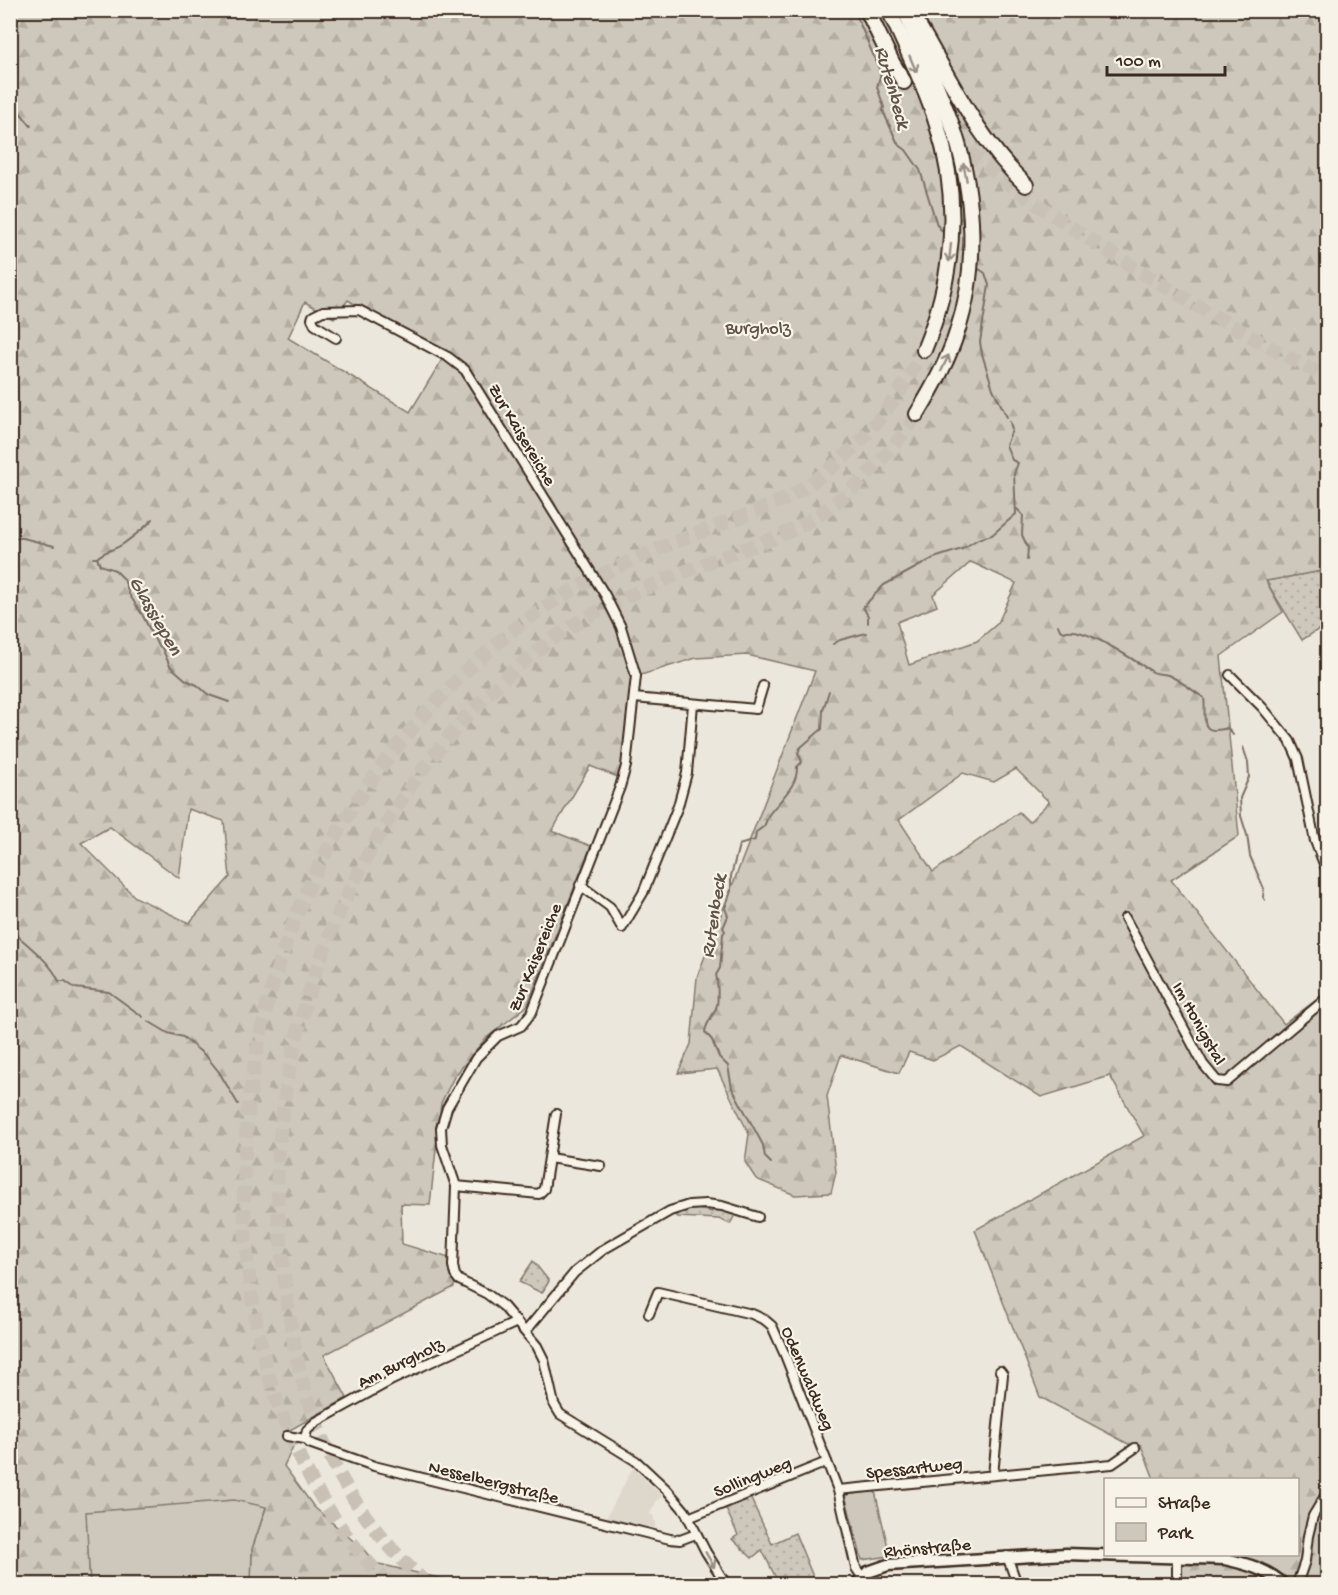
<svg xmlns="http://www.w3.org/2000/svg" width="1338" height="1595" font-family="'Gochi Hand',sans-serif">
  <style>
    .built { fill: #ddd7cc }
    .grass { fill: url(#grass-dots); stroke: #84796d; stroke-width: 1.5 }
    .forest { fill: url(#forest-firs); stroke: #84796d; stroke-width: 1.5; fill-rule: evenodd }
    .park { fill: #cec8bc; stroke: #84796d; stroke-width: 1.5 }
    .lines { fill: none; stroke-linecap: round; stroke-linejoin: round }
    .stream { stroke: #7c7064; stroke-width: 2 }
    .highway-tunnel { stroke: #c9c1b6; stroke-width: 14; stroke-dasharray: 14 7; stroke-linecap: butt }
    .street-casing { stroke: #3b2a1e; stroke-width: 12 }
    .secondary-casing { stroke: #3b2a1e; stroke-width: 15 }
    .highway-casing { stroke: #3b2a1e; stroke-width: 18 }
    .street { stroke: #f7f3e8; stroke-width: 8 }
    .secondary { stroke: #f7f3e8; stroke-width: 10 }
    .highway { stroke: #f7f3e8; stroke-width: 14 }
    .oneway { stroke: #998e83 }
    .labels { text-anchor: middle; stroke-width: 4.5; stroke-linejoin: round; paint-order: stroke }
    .park-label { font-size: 18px; fill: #605246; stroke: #f7f3e8 }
    .street-label { font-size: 18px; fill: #3b2a1e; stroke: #f7f3e8 }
    .water-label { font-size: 20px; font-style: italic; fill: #615347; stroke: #f7f3e8 }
  </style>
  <defs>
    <pattern id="grass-dots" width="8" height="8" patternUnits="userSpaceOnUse" patternTransform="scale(1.5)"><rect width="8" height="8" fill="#cec8bc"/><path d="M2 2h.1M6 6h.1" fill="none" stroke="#b2aca1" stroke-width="1.8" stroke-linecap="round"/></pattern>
    <pattern id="forest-firs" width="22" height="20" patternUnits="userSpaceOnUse" patternTransform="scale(1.5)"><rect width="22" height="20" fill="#cec8bc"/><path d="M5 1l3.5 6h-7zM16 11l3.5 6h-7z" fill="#b2aca1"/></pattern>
  </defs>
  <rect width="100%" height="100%" fill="#ece7dc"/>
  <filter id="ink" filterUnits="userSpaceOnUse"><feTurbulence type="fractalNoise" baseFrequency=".0167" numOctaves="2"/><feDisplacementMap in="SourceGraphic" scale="12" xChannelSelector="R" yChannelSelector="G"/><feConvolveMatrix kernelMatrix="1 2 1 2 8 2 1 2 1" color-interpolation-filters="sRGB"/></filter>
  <g filter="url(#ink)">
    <!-- built -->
    <polygon class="built" points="633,1468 662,1496 657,1501 650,1513 654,1517 654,1521 656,1521 655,1528 606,1518"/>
    <!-- grass -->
    <g class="grass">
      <polygon points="1327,570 1327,624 1302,640 1266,581"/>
      <polygon points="697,1206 698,1209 712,1212 715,1207 735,1215 730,1224 719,1219 677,1217 674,1214 674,1212"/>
      <polygon points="533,1261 549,1281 542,1293 519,1282"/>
      <polygon points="750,1497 772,1544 795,1533 816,1584 779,1584 762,1550 752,1558 732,1539 738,1535 725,1507"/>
    </g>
    <!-- forest -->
    <path class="forest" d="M11 11H1327V570L1266 581 1283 612 1221 656 1239 836 1171 880 1284 1024 1327 992V1584H1174V1555L1298 1554V1480L1154 1479 1141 1445 1132 1446 1040 1397 975 1230 1144 1136 1110 1076 1041 1097 961 1046 933 1060 909 1052 899 1073 841 1055 827 1096 836 1172 831 1193 795 1195 756 1179 745 1162 749 1134 717 1069 678 1073 691 1044 697 977 815 671 747 655 696 658 641 675 632 672 620 778 590 766 552 831 591 846 527 1006 485 1039 454 1077 441 1103 430 1205 401 1204 402 1244 449 1258V1274L455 1283 454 1287 324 1355 347 1398 288 1431 295 1442 284 1466 314 1507 365 1551 375 1563 464 1584H251L252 1549 266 1508 87 1512 90 1584H11ZM348 300 443 358 410 412 288 338 305 302 334 318ZM971 562 1016 583 998 623 977 641 909 665 897 622 937 606 933 595ZM1016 769 1049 802 1029 822 1019 812 933 872 899 820 963 773 994 782ZM188 809 224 821 230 877 189 923 135 897 81 843 110 827 179 878Z"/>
    <!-- park -->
    <g class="park">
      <polygon points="875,1491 890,1556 862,1560 845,1495"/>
      <polygon points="234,1500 266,1507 252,1549 251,1584 90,1584 86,1512"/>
    </g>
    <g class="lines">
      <!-- stream -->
      <g class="stream">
        <polyline points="854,10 881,73 877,87 884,107 883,111 898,144 906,150 920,170 937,225 943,232"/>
        <polyline points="10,100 31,126"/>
        <polyline points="979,269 985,273 989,285 980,342 982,354 993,389 1007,417"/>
        <polyline points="1017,509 1023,515 1022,535 1028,548 1027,560"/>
        <polyline points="10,538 23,538 54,546"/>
        <polyline points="93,558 97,558 100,565 115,570 124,579 129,594 143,616 157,644 162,648 170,666 186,680 197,685 209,695 229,702"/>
        <path d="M97 558C103 551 115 550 123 544 134 536 144 529 153 519"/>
        <polyline points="868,623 868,616 863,607 884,585 934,558 962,549 978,539 992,535 1016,514 1014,474 1018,463 1012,460 1006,445 1012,430 1010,422"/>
        <path d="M1058 625 1060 630 1064 632C1082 624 1133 660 1151 671 1157 675 1162 673 1168 675 1180 680 1193 691 1204 698 1207 716 1196 737 1228 728L1233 735"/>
        <polyline points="833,644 840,640 866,633"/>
        <polyline points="1243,747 1248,762 1249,777 1240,798 1241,816 1247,835 1250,856 1264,889 1263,897 1265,900"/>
        <path d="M10 929C27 945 49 960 59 981H65L75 988 109 992 143 1017"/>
        <polyline points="148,1021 168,1033 183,1037 207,1057 219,1072 238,1104"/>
        <path d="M771 1163 765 1157 763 1145 732 1088 728 1066 719 1057 712 1040 705 1032C706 1022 715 1014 717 1005 718 1001 718 980 716 975L720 968 723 934 725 931 723 928 728 916 725 908 731 891V876L739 845 755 840 756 832C759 830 762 828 764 826 767 822 767 816 770 813 781 799 798 785 797 767L802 762 798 753 800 748 822 729 823 710 829 691"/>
      </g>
      <!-- highway-tunnel -->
      <g class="highway-tunnel">
        <polyline points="904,82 933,114"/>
        <path d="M954 137C1001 182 1056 218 1111 253 1181 297 1254 340 1328 378"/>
        <path d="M389 1584C205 1404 209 1062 329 847 371 770 439 691 507 635 567 585 639 556 711 528 742 516 777 506 805 487 857 453 895 405 924 350"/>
        <path d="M427 1584C337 1503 300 1410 286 1291 281 1249 276 1206 278 1163 287 972 388 768 538 650 590 609 651 585 712 561 743 549 775 540 804 524 847 500 890 455 917 414"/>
      </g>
      <defs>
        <g id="street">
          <polyline points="336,338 315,325 312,319 313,316 323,311 359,310 448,357 465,370 605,595 621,627 636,676 626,766 620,787 532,1012 521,1026 498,1036 476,1058 447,1108 441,1128 442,1145 456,1186 453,1266 455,1275 459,1280 487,1294 503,1306 537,1346 544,1360 554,1404 560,1414 636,1461 667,1490 685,1511 706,1552 726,1584"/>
          <polyline points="1230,675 1262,707 1290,741 1298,759 1315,841 1328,874"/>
          <polyline points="634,698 756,709 763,686"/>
          <polyline points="580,885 610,907 622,928 643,893 678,806 687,773 693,704"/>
          <polyline points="1125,918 1203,1064 1217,1081 1227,1082 1328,997"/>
          <polyline points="549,1158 601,1166"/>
          <polyline points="456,1186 539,1194 544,1189 556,1114"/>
          <polyline points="649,1314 658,1292 752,1314 765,1320 772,1326 785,1355 838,1490 856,1568 862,1577"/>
          <polyline points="526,1331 575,1272 604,1249 670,1211 689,1205 706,1204 722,1206 758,1217"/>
          <polyline points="287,1436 305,1439 309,1443 374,1466 670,1539 680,1540 696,1534"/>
          <polyline points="305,1439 307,1430 316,1422 392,1380 517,1322"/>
          <polyline points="993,1475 1003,1375 1000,1371"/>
          <polyline points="838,1490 1112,1464 1135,1448"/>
          <polyline points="688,1518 827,1462"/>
          <polyline points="1007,1556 1017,1584"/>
          <polyline points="1177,1584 1177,1556"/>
          <polyline points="1297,1584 1305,1561 1308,1536 1313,1516 1328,1491"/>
        </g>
        <path id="secondary" d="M857 1584 868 1572 888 1565 1066 1554 1225 1559C1247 1564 1266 1569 1283 1584"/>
        <g id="highway">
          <polyline points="867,10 892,62 904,82"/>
          <path d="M889 10C906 48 925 86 937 125 961 201 954 277 924 350"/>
          <path d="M905 10C921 52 941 92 955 134 975 196 978 270 957 332 948 361 933 388 917 414"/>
          <path d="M919 26C951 81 979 141 1026 185"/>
        </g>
      </defs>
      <!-- street casing -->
      <use href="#street" class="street-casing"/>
      <!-- secondary casing -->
      <use href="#secondary" class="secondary-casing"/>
      <!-- highway casing -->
      <use href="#highway" class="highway-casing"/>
      <!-- street -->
      <use href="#street" class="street"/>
      <!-- secondary -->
      <use href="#secondary" class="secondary"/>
      <!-- highway -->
      <use href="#highway" class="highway"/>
    </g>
    <!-- one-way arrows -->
    <defs><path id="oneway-shaft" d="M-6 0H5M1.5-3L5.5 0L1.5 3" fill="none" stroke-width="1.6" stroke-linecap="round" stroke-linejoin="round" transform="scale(1.5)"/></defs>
    <g class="oneway">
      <use href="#oneway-shaft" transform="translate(913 64) rotate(67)"/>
      <use href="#oneway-shaft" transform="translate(965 172) rotate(-101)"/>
      <use href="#oneway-shaft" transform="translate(950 253) rotate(96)"/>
      <use href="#oneway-shaft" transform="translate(945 363) rotate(-65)"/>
      <use href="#oneway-shaft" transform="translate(710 1560) rotate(60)"/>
    </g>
  </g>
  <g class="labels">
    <!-- park labels -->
    <g class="park-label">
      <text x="758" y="333">Burgholz</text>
    </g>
    <!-- street labels -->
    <g class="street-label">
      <text transform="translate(523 434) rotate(59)" y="6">Zur Kaisereiche</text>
      <text transform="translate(534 957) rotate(-68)" y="6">Zur Kaisereiche</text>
      <text transform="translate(1200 1023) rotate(61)" y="6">Im Honigstal</text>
      <text transform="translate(400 1362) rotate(-26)" y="6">Am Burgholz</text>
      <text transform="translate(809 1378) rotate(67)" y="6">Odenwaldweg</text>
      <text transform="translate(914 1467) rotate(-6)" y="6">Spessartweg</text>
      <text transform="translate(752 1476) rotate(-22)" y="6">Sollingweg</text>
      <text transform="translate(494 1481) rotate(14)" y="6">Nesselbergstraße</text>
      <text transform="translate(927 1547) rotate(-5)" y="6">Rhönstraße</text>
    </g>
    <!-- water labels -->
    <g class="water-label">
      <text transform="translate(894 87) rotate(74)" y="7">Rutenbeck</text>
      <text transform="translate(157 615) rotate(60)" y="7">Glassiepen</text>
      <text transform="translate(712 916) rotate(-81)" y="7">Rutenbeck</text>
    </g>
  </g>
  <!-- margin -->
  <rect width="1338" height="1595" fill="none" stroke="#f7f3e8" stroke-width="36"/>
  <rect x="18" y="18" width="1302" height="1559" fill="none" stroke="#3b2a1e" stroke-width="2" filter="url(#ink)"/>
  <!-- legend -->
  <rect x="1104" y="1478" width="195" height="78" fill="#f7f3e8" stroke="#aca397" stroke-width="1.5"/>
  <rect x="1116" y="1498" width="30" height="9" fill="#f7f3e8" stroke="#aca397" stroke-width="1.5"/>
  <text x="1158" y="1508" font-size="18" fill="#3b2a1e">Straße</text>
  <rect x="1116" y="1523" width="30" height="18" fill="#cec8bc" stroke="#aca397" stroke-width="1.5"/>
  <text x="1158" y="1538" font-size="18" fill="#3b2a1e">Park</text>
  <!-- scale -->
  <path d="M1107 66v9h118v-9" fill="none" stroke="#3b2a1e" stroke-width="3"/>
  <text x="1116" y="66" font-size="18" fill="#3b2a1e" stroke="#f7f3e8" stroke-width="4.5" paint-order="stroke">100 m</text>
</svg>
